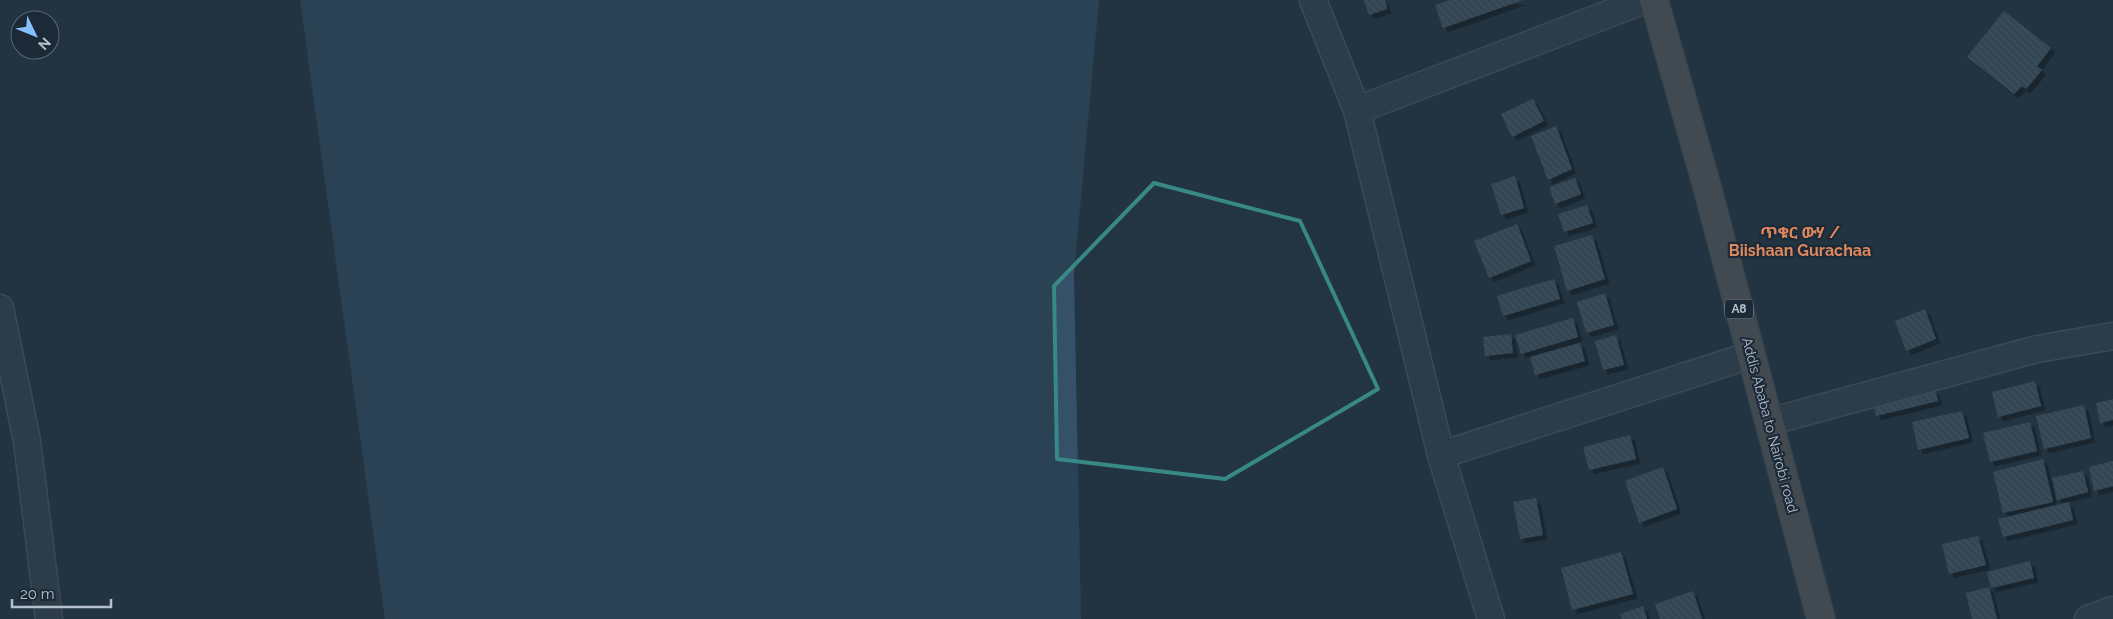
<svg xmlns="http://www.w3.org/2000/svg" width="2113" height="619" font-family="Raleway,'Noto Sans Ethiopic',sans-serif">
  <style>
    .water { fill: #35516a }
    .building { fill: url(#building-back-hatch); filter: url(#shadow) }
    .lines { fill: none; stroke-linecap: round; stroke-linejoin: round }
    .minor-casing { stroke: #55636f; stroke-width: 29 }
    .trunk-casing { stroke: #42505c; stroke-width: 30 }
    .minor { stroke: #384552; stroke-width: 26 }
    .trunk { stroke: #666563; stroke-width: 28 }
    .marked { fill: none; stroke: #388886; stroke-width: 4; stroke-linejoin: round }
    .labels { text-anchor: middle; stroke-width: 4.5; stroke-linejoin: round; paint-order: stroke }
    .shield { fill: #1c2a37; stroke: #86939f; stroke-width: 1 }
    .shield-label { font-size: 12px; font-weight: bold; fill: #b4c0cc }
    .street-label { font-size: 14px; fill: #b4c0cc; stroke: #1c2a37 }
    .quarter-label { font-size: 16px; font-weight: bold; fill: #de875d; stroke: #1c2a37 }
  </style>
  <defs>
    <pattern id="building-back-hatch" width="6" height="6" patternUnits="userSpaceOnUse" patternTransform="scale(1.25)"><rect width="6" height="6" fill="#495b6b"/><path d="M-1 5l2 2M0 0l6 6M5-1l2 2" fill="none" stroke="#61717f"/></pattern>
    <filter id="shadow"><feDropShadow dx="4.5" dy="4.5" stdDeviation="0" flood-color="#0009"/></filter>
  </defs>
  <rect width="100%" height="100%" fill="#233442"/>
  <!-- water -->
  <polygon class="water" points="300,0 1099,0 1074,274 1081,619 385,619"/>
  <!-- building -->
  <g class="building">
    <polygon points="1364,0 1385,0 1387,9 1369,15"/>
    <polygon points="1450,0 1523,0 1443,28 1435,5"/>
    <polygon points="2004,11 2051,48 2037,66 2042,70 2026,89 2022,86 2014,94 1967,57"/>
    <polygon points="1533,99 1544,121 1512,137 1501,114"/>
    <polygon points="1556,126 1572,169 1548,180 1531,136"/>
    <polygon points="1515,176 1524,208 1501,215 1491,184"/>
    <polygon points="1575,178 1581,194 1555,204 1549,187"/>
    <polygon points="1587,205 1593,223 1564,232 1558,214"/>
    <polygon points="1517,224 1531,261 1489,278 1474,241"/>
    <polygon points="1592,235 1605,279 1567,291 1554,246"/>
    <polygon points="1554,279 1560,299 1503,316 1497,296"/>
    <polygon points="1605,293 1614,325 1586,333 1577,302"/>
    <polygon points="1925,309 1936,339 1906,351 1895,321"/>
    <polygon points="1573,318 1578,337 1521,354 1515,335"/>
    <polygon points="1511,334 1513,353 1485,356 1483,337"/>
    <polygon points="1616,335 1624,365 1603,370 1595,341"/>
    <polygon points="1580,343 1585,361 1535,375 1530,357"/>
    <polygon points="2035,381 2041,406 1998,417 1992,392"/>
    <polygon points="1935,390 1938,401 1876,416 1873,404"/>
    <polygon points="2113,399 2113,420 2100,423 2096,403"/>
    <polygon points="2084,405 2091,438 2044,449 2036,416"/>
    <polygon points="1962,411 1969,438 1918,450 1912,422"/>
    <polygon points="2030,422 2037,451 1990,462 1983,433"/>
    <polygon points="1630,435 1636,459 1589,470 1583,447"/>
    <polygon points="2043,459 2053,502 2003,513 1993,472"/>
    <polygon points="2113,461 2113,486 2094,491 2089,467"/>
    <polygon points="1663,467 1677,509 1639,523 1625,481"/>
    <polygon points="2083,471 2088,492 2057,500 2052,478"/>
    <polygon points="1536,498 1543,535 1520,539 1513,502"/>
    <polygon points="2069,502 2073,520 2003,537 1998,519"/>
    <polygon points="1978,536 1986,565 1949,574 1942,544"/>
    <polygon points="1621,552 1633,594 1572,610 1561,568"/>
    <polygon points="2030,561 2034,578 1991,588 1987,572"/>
    <polygon points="1989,587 1997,619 1972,619 1966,593"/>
    <polygon points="1693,591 1702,619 1660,619 1655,604"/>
    <polygon points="1643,606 1647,619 1622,619 1620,614"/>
  </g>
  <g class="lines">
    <defs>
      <g id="minor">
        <polyline points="1313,0 1357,110 1441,455 1491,619"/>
        <polyline points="1357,110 1645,0"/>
        <polyline points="0,308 27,441 49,619"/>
        <polyline points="1769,422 2037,349 2113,336"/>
        <polyline points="1441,455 1751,355"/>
        <polyline points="2088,619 2113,610"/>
      </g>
      <polyline id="trunk" points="1654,0 1706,183 1821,619"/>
    </defs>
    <!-- minor casing -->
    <use href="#minor" class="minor-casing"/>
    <!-- trunk casing -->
    <use href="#trunk" class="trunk-casing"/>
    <!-- minor -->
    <use href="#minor" class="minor"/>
    <!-- trunk -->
    <use href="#trunk" class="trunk"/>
  </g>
  <!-- marked area -->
  <path d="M0 0H2113V619H0ZM1154 183 1300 221 1378 389 1225 479 1057 459 1054 286Z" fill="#233442" fill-opacity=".55" fill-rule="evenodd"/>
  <path class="marked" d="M1154 183 1300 221 1378 389 1225 479 1057 459 1054 286Z"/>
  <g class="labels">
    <!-- shield labels -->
    <rect class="shield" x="1725" y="299.5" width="28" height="19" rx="4"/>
    <g class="shield-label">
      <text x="1739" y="313">A8</text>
    </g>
    <!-- street labels -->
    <g class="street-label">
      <text transform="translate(1770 425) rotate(75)" y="5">Addis Ababa to Nairobi road</text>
    </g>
    <!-- quarter labels -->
    <g class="quarter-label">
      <text x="1800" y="238">ጥቁር ውሃ /<tspan x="1800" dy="18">Biishaan Gurachaa</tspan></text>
    </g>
  </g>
  <!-- north arrow -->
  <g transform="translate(35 35) rotate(133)"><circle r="24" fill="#1c2a37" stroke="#596673"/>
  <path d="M0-4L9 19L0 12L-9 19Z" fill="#86c1ff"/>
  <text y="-8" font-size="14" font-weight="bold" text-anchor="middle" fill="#b4c0cc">N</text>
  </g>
  <!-- scale -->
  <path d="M12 599v8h99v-8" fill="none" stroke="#b4c0cc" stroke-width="2.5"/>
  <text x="20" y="599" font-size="15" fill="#b4c0cc" stroke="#1c2a37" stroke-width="4" paint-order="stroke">20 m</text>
</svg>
